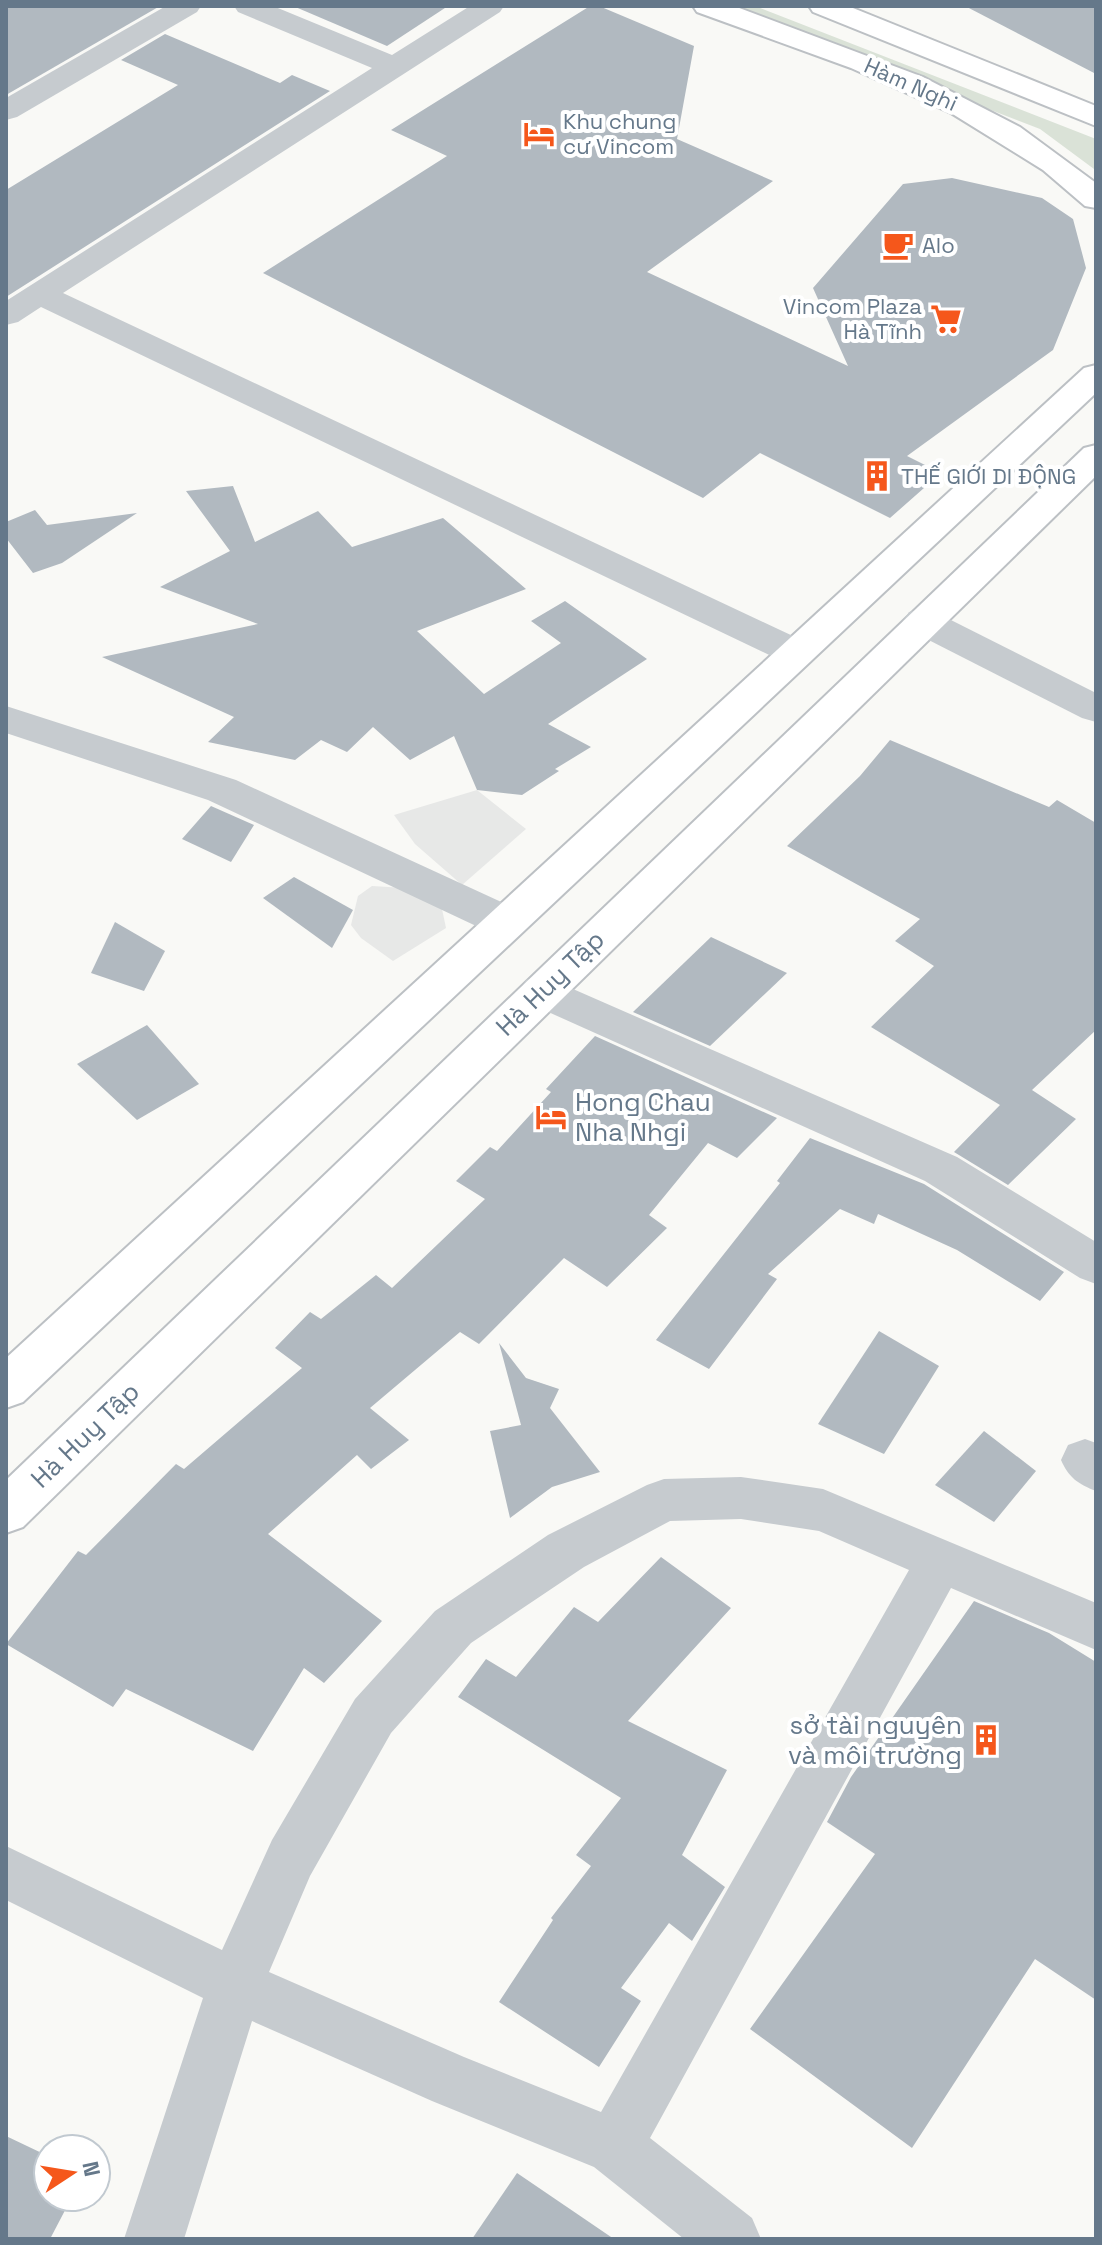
<svg xmlns="http://www.w3.org/2000/svg" width="1102" height="2245" font-family="'Space Grotesk',sans-serif">
  <style>
    .built { fill: #e7e8e7 }
    .green { fill: #dae2d7 }
    .building { fill: #b1b9c0 }
    .lines { fill: none; stroke-linecap: round; stroke-linejoin: round }
    .major-casing { stroke: #bcc0c4; stroke-width: 4 }
    .minor { fill: #c6cbcf; fill-rule: evenodd }
    .major { fill: #fff; fill-rule: evenodd }
    .labels { text-anchor: middle; stroke-width: 8; stroke-linejoin: round; paint-order: stroke }
    .far-street-label { font-size: 22px; fill: #65788a; stroke: #fff }
    .far-poi-label { font-size: 22px; fill: #65788a; stroke: #fff; text-anchor: start }
    .street-label { font-size: 26px; fill: #65788a; stroke: #fff }
    .poi-label { font-size: 26px; fill: #65788a; stroke: #fff; text-anchor: start }
  </style>
  <rect width="100%" height="100%" fill="#f9f9f6"/>
  <!-- built -->
  <g class="built">
    <polygon points="477,790 526,829 462,885 415,844 394,815"/>
    <polygon points="372,886 438,890 446,928 393,961 361,938 351,925 358,896"/>
  </g>
  <!-- green -->
  <polygon class="green" points="721,6 755,6 1096,139 1096,168 1094,169 1040,129"/>
  <!-- building -->
  <g class="building">
    <polygon points="6,6 160,6 6,95"/>
    <polygon points="293,6 448,6 387,46"/>
    <polygon points="590,6 599,6 694,46 677,139 773,181 647,272 848,366 813,288 903,184 952,178 1042,198 1073,219 1086,268 1053,350 907,456 941,473 890,518 760,453 703,498 263,273 447,156 391,130"/>
    <polygon points="965,6 1096,6 1096,74"/>
    <polygon points="165,34 280,83 292,75 330,91 6,297 6,190 178,85 121,60"/>
    <polygon points="233,486 255,542 318,511 352,547 443,518 526,589 417,631 484,694 561,643 531,621 565,601 647,659 548,724 591,747 555,769 559,771 522,795 477,790 454,736 410,760 373,727 347,752 321,740 295,760 208,742 234,717 102,657 258,624 160,587 230,551 186,491"/>
    <polygon points="35,510 47,525 137,513 62,563 33,573 6,538 6,522"/>
    <polygon points="890,740 1049,807 1057,800 1096,823 1096,1030 1032,1090 1076,1119 1008,1185 954,1152 1000,1105 871,1027 934,966 895,941 920,919 787,846 860,776"/>
    <polygon points="211,806 254,825 231,862 182,839"/>
    <polygon points="294,877 353,910 332,948 263,898"/>
    <polygon points="115,922 165,951 144,991 91,973"/>
    <polygon points="711,937 787,973 710,1046 633,1012"/>
    <polygon points="147,1025 199,1084 137,1120 77,1064"/>
    <polygon points="595,1036 777,1118 737,1158 708,1143 649,1215 667,1228 607,1287 564,1258 479,1344 460,1332 370,1408 409,1440 371,1469 357,1455 268,1534 382,1621 324,1683 304,1668 253,1751 126,1689 113,1707 6,1644 78,1551 86,1555 176,1464 184,1469 302,1368 275,1348 310,1312 321,1319 376,1275 392,1288 485,1199 456,1181 490,1147 497,1151 551,1092 546,1089"/>
    <polygon points="810,1138 924,1184 1064,1272 1040,1301 957,1250 878,1214 874,1224 840,1209 768,1274 777,1279 709,1369 656,1340 780,1183 777,1181"/>
    <polygon points="879,1331 939,1366 884,1454 818,1424"/>
    <polygon points="499,1343 526,1378 559,1389 550,1408 600,1472 552,1487 510,1518 490,1431 521,1425"/>
    <polygon points="984,1431 1036,1471 994,1522 935,1485"/>
    <polygon points="661,1557 731,1608 628,1721 727,1770 682,1855 725,1887 692,1941 669,1923 621,1988 641,2001 599,2067 499,2002 553,1920 551,1918 591,1866 576,1855 621,1798 458,1697 486,1659 516,1677 574,1607 598,1622"/>
    <polygon points="974,1601 1049,1633 1096,1662 1096,2000 1035,1959 912,2148 750,2029 875,1854 827,1822 851,1777"/>
    <polygon points="6,2136 48,2156 48,2197 72,2197 50,2239 6,2239"/>
    <polygon points="517,2173 614,2239 472,2239"/>
  </g>
  <g class="lines">
    <defs>
      <g id="major">
        <polygon points="693,6 734,6 923,77 1020,127 1096,183 1096,208 1085,206 1043,170 951,113 851,68 697,12"/>
        <polygon points="809,6 848,6 1096,106 1096,126 813,12"/>
        <polygon points="1096,365 1096,393 23,1402 6,1408 6,1358 1084,368"/>
        <polygon points="1096,445 1096,476 23,1527 6,1533 6,1480 1084,448"/>
      </g>
    </defs>
    <!-- major casing -->
    <use href="#major" class="major-casing"/>
    <!-- minor -->
    <g class="minor">
      <polygon points="166,6 201,6 197,12 17,117 6,120 6,98"/>
      <polygon points="234,6 273,6 392,55 470,6 504,6 500,12 63,293 810,644 816,653 810,662 797,665 784,662 41,307 18,322 6,325 6,301 372,68 238,12"/>
      <polygon points="922,609 935,612 1096,693 1096,722 1082,718 909,630 903,621 909,612"/>
      <polygon points="6,706 236,780 521,911 527,922 521,933 506,937 491,933 208,800 6,733"/>
      <polygon points="541,975 957,1157 1096,1242 1096,1284 1080,1278 925,1181 526,1002 520,991 526,980"/>
      <path d="M1085 1439 1096 1443V1491C1078 1484 1069 1478 1061 1460L1068 1445Z"/>
      <path d="M741 1477 823 1489 1096 1603V1650L951 1588 650 2138 752 2218 761 2239H684L594 2167 432 2101 252 2021 184 2239H124L203 1998 6 1900V1846L222 1950 272 1840 355 1699 435 1611 548 1535 647 1485 664 1479ZM741 1519 819 1531 909 1570 601 2112 464 2057 269 1972 310 1876 391 1733 471 1643 584 1567 670 1521Z"/>
    </g>
    <!-- major -->
    <use href="#major" class="major"/>
  </g>
  <!-- icons -->
  <defs>
    <symbol id="hotel-bare" viewBox="-9 -9 18 18"><path d="M-6-4.5h1.5V1H6V5H4.5V3h-9V5H-6ZM-4 0a1.8 1.8 0 1 1 3.6 0ZM.5 0V-2.5h3Q6-2.5 6 0Z" fill="#f5571b" stroke="#fff" stroke-width="2.5" paint-order="stroke"/></symbol>
    <symbol id="cafe-bare" viewBox="-9 -9 18 18"><path d="M-5.5-4.5H6V0H3Q3 3.5 0 3.5H-2.5Q-5.5 3.5-5.5 0ZM3-3.2v2h1.7v-2ZM-6 4.5H4V6H-6Z" fill="#f5571b" stroke="#fff" stroke-width="2.5" paint-order="stroke"/></symbol>
    <symbol id="supermarket-bare" viewBox="-9 -9 18 18"><path d="M-6-5.5h2.5l.6 2H6L4.5 2H-2.5L-4.4-4H-6ZM-1.5 3.2a1.3 1.3 0 1 0 .1 0ZM3 3.2a1.3 1.3 0 1 0 .1 0Z" fill="#f5571b" stroke="#fff" stroke-width="2.5" paint-order="stroke"/></symbol>
    <symbol id="building-bare" viewBox="-9 -9 18 18"><path d="M-4-6H4V6H1V3H-1V6H-4ZM-2.5-4.3h1.7v1.8h-1.7ZM.8-4.3h1.7v1.8H.8ZM-2.5-1h1.7V.8h-1.7ZM.8-1h1.7V.8H.8Z" fill="#f5571b" stroke="#fff" stroke-width="2.5" paint-order="stroke"/></symbol>
  </defs>
  <g fill-rule="evenodd">
    <use href="#hotel-bare" x="517" y="112" width="44" height="44"/>
    <use href="#cafe-bare" x="876" y="223" width="44" height="44"/>
    <use href="#supermarket-bare" x="924" y="297" width="44" height="44"/>
    <use href="#building-bare" x="855" y="454" width="44" height="44"/>
    <use href="#hotel-bare" x="529" y="1095" width="44" height="44"/>
    <use href="#building-bare" x="964" y="1718" width="44" height="44"/>
  </g>
  <g class="labels">
    <!-- far-street labels -->
    <g class="far-street-label">
      <text transform="translate(911 84) rotate(24)" y="8">Hàm Nghi</text>
    </g>
    <!-- far-poi labels -->
    <g class="far-poi-label">
      <text x="563" y="129">Khu chung<tspan x="563" dy="25">cư Vincom</tspan></text>
      <text x="922" y="253">Alo</text>
      <text x="922" y="314" text-anchor="end">Vincom Plaza<tspan x="922" dy="25">Hà Tĩnh</tspan></text>
      <text x="901" y="484">THẾ GIỚI DI ĐỘNG</text>
    </g>
    <!-- street labels -->
    <g class="street-label">
      <text transform="translate(550 983) rotate(-44)" y="9">Hà Huy Tập</text>
      <text transform="translate(85 1435) rotate(-44)" y="9">Hà Huy Tập</text>
    </g>
    <!-- poi labels -->
    <g class="poi-label">
      <text x="575" y="1111">Hong Chau<tspan x="575" dy="30">Nha Nhgi</tspan></text>
      <text x="962" y="1734" text-anchor="end">sở tài nguyên<tspan x="962" dy="30">và môi trường</tspan></text>
    </g>
  </g>
  <!-- border -->
  <rect width="1102" height="2245" fill="none" stroke="#65788a" stroke-width="16"/>
  <!-- north arrow -->
  <g transform="translate(72 2173) rotate(78)"><circle r="38" fill="#ffffff" stroke="#c1c9d0" stroke-width="2"/>
  <path d="M0-6L14 30L0 20L-14 30Z" fill="#f5571b"/>
  <text y="-12" font-size="22" font-weight="bold" text-anchor="middle" fill="#65788a">N</text>
  </g>
</svg>
